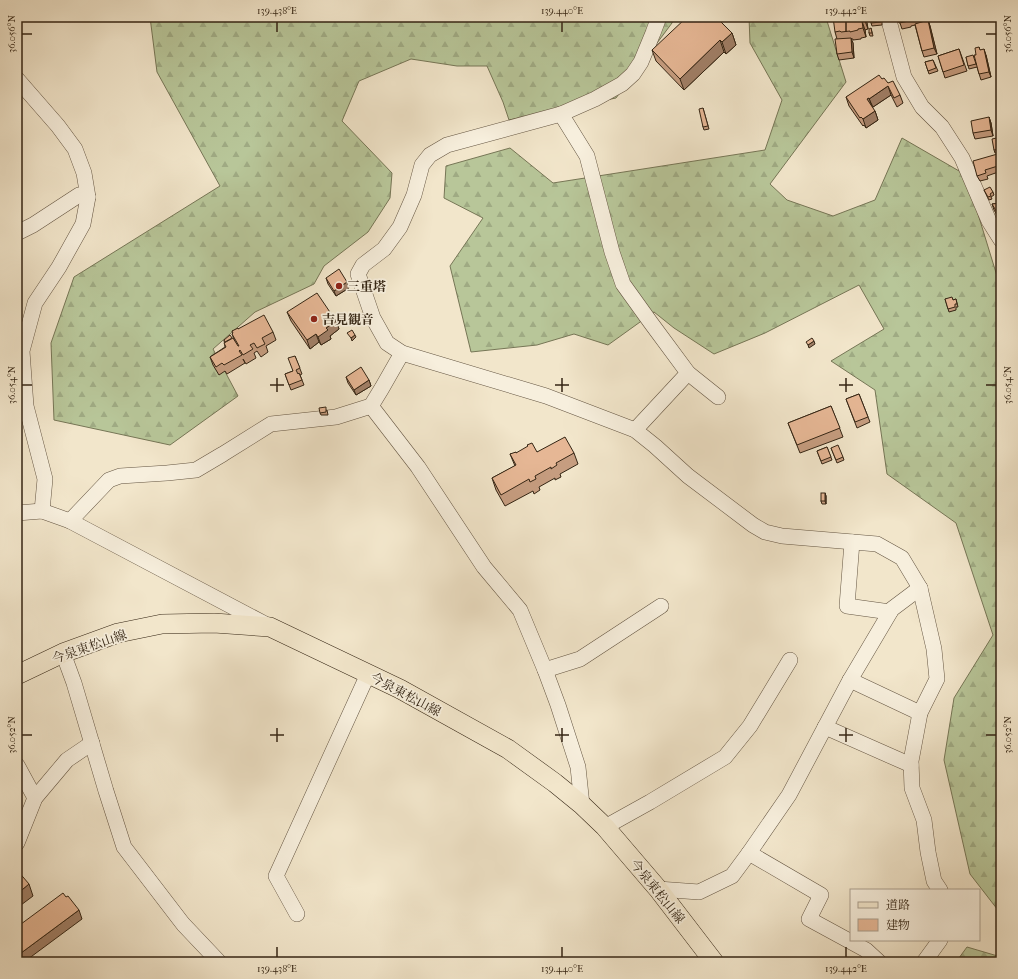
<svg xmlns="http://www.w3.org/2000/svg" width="1018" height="979" font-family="'IM FELL French Canon','Noto Serif JP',serif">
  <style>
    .forest { fill: url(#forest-firs); stroke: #767656 }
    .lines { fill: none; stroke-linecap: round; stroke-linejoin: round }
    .minor-casing { stroke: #645542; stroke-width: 16 }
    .major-casing { stroke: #342514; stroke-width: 20 }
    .minor { stroke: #f7efdd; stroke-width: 15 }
    .major { stroke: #f2e6cb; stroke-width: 19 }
    .wall { fill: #c69d80; stroke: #342514 }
    .shaded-wall { fill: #a18068; stroke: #342514 }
    .building { fill: #e6b795; stroke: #342514 }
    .ticks { fill: none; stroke: #342514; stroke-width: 1.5 }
    .poi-dot { fill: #8f2418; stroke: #f7efdd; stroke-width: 1.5 }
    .labels { text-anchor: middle; stroke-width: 3.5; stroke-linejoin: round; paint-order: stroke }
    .poi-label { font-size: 13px; font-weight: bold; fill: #342514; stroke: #f7efdd; text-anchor: start }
    .street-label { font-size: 13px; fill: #342514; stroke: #f7efdd }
    .neatline { fill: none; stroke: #342514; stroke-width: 1.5 }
    .ticks-label { font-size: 10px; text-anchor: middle; fill: #342514 }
  </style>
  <defs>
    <pattern id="forest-firs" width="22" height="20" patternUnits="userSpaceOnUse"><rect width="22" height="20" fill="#b8c699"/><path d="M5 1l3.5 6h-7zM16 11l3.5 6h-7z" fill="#9faa83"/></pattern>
  </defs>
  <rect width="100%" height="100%" fill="#f2e6cb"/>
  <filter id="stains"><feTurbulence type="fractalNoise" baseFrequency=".005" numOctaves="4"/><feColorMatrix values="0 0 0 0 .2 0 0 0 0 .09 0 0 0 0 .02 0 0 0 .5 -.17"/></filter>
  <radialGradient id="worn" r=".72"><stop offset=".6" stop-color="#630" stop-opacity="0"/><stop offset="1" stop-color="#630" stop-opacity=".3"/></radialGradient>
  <!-- forest -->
  <g class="forest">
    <polygon points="150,17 674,17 672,23 616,98 509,120 503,102 487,66 457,66 411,59 359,81 342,121 392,173 390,198 368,232 324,266 314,284 255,312 213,349 238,396 170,445 54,420 51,343 74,277 220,186 157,72"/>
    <polygon points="749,17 839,17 827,21 846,82 770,184 787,200 833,216 875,200 902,138 966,175 1001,289 1001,914 970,874 944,760 954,698 993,635 956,523 887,474 875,390 831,361 884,329 859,285 765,333 714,354 674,328 654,312 608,345 574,334 537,345 471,352 450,266 483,218 444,198 446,166 510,148 553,183 765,150 782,100 750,43"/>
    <polygon points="967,947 1001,957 1001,962 956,962"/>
  </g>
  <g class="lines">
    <defs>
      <g id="minor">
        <polyline points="659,17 653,33 641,62 633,74 622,84 595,99 561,114 447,145 430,155 422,165 414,195 400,227 384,249 363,265 358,274 373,318 387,343 402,353 546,396 635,430 655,446 688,476 753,525 765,532 782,536 877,544 902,558 920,588 934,649 937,679 920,713 911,761 912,788 924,820 928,852 934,881 940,890"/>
        <polyline points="888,17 904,77 922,107 942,127 962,158 989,221 1001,240"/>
        <polyline points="17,79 58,126 75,149 84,173 88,197 83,224 59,267 35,303 22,351 26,406 45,479 42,511"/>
        <polyline points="561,114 587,156 612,252 623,284 651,323 688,373 635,430"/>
        <polyline points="17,233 33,225 79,195 88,197"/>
        <polyline points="688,373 718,397"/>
        <polyline points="371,406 418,467 484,567 520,610 545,670 558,705 578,767 582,805"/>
        <polyline points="17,513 42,511 70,521 267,625"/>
        <polyline points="70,521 109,480 120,476 167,473 196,470 223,454 271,424 336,417 371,406 382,388 402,353"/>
        <polyline points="852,542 847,606 890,612"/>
        <polyline points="63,653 74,683 106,791 124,847 183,924 219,962"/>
        <polyline points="545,670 580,659 661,606"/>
        <polyline points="850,680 920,713"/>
        <polyline points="825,727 911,765"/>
        <polyline points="17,765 35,798"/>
        <polyline points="605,827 650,802 725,757 750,726 790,660"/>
        <polyline points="17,843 35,798 67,760 92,743"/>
        <polyline points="749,853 821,895 809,919 866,950 879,962"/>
        <polyline points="658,889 699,892 732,876 749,853 789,795 850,680 892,609 920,588"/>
        <polyline points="297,914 276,876 368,674"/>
        <polyline points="924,962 940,940"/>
      </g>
      <polyline id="major" points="17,675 63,653 118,633 162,624 214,623 270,627 400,689 508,749 555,783 582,805 605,827 658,889 714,962"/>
    </defs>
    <!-- minor casing -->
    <use href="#minor" class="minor-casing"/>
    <!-- major casing -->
    <use href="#major" class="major-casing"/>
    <!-- minor -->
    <use href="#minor" class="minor"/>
    <!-- major -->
    <use href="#major" class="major"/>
  </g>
  <!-- wall -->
  <g class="wall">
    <polygon points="865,17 867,23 868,29 865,30 866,37 861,38 861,39 853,40 853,39 851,39 853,43 854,58 839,60 837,54 837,39 835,32"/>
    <polygon points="882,17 882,25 872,26 871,23"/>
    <polygon points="898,17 925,17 925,21 928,20 930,26 937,54 924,57 922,51 915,25 911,26 911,27 902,29"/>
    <polygon points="871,28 873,36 870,36 869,33"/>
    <polygon points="732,33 736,45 726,54 724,52 684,90 656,61 652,50"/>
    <polygon points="979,47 980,50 986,55 991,77 981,80 977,67 969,69 966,57 976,64 976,55"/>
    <polygon points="959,49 967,71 945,78 938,56"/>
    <polygon points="933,60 938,71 929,74 925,62"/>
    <polygon points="882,79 888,83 900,95 903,103 897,107 891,95 873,107 871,107 875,111 878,120 866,128 864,125 863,126 849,106 846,97"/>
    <polygon points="703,108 709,129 704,130 703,127"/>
    <polygon points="989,117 991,123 993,136 975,139 973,133"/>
    <polygon points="1001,137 1001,152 995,153 994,150"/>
    <polygon points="1001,153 1001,171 987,176 988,179 980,181 977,176"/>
    <polygon points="1001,178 1001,185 999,185 997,179"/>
    <polygon points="984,190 993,192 994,195 991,197 992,199 989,200"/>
    <polygon points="1001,203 1001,219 1000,220 994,210 992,204"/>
    <polygon points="326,278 349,288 336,296 328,284"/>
    <polygon points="945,299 953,300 956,299 958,307 956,307 956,310 949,312"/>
    <polygon points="287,312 336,321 339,329 330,336 331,339 321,345 319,342 310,349 291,321"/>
    <polygon points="238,329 273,332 276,340 266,346 268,352 261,357 257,351 254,353 256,358 246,364 243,359 245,363 227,374 225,371 219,375 213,365 210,357 225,347 224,340 235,342 232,334 233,333 232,331"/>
    <polygon points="295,356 302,374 300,375 304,385 291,390 285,374 293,371"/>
    <polygon points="346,377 369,380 371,386 356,395 348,383"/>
    <polygon points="859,394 870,422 857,428 846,399"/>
    <polygon points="831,406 843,437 800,453 788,423"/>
    <polygon points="327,410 328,415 321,415 320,413"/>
    <polygon points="827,447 832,460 822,464 817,451"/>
    <polygon points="831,448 843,457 844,460 837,463"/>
    <polygon points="537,452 574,453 578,464 560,474 561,477 555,480 555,478 539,487 540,490 534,494 533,491 505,506 496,490 492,478 515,466 510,454 516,453"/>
    <polygon points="825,493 826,496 826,504 822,504 821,501"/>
  </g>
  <!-- shaded-wall -->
  <g class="shaded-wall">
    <polygon points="864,17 867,23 868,29 865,21"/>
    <polygon points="928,20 930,26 937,54 934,48"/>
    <polygon points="862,21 865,30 866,37 863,28"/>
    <polygon points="732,33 736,45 726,54 722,42"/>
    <polygon points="851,38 853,43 854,58 852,52"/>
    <polygon points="720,40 724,52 684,90 680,79"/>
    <polygon points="984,49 986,55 991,77 989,72"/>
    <polygon points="888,86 891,95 873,107 869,99"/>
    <polygon points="869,98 872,107 870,108 867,99"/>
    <polygon points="875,111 878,120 866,128 863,119"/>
    <polygon points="989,117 991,123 993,136 991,130"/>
    <polygon points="347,282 349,288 336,296 334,291"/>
    <polygon points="336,321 339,329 330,336 331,339 321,345 318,337 326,328"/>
    <polygon points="316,334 319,342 310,349 307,340"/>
    <polygon points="355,335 356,337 352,341 351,338"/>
    <polygon points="814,341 815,344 809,348 808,345"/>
    <polygon points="369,380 371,386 356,395 354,390"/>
    <polygon points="825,493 826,496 826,504 825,501"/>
    <polygon points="29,884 33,896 17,908 17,894"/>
    <polygon points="79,910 82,919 24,962 17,962 17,956"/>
  </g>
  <!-- building -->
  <g class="building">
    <polygon points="687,17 716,17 732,33 722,42 720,40 680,79 652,50"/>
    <polygon points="833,17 864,17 865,21 862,21 863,28 858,29 858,30 850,32 850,31 841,32 840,31 835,32"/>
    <polygon points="873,17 881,17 881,22 871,23 870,19 874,18"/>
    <polygon points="898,17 922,17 909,20 909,21 899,23"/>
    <polygon points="928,20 934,48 922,51 915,24"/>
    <polygon points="871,28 872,33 869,33 869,29"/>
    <polygon points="851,38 852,52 837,54 835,39"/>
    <polygon points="979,47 980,50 984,49 989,72 979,74 974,55 976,55 975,48"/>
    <polygon points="959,49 964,65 943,72 938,56"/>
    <polygon points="973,55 976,64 968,66 966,57"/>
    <polygon points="933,60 936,68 928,71 925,62"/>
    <polygon points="879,75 882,79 884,78 888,83 893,81 900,95 894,98 888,86 869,99 869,98 867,99 875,111 863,119 861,117 860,118 846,97"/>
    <polygon points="703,108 708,126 703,127 699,109"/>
    <polygon points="989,117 991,130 973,133 971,121"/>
    <polygon points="1001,137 1001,149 994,150 992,139"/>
    <polygon points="1001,153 1001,165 985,170 986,173 977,176 973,161"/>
    <polygon points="1001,178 1001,181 998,182 997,179"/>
    <polygon points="990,187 993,192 990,194 991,196 988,197 984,190"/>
    <polygon points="1001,203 1001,213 998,214 992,204"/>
    <polygon points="339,269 347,282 334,291 326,278"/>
    <polygon points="317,293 336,321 326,328 328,330 318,337 316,334 307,340 287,312"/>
    <polygon points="952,297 953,300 956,299 957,304 955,304 955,307 948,309 945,299"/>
    <polygon points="264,315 273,332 262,338 265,344 257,348 254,343 250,345 253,349 243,355 240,350 239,351 242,355 224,365 222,363 216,367 210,357 226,347 224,343 233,338 238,346 239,346 232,334 233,333 232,331 238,328 238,329"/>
    <polygon points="352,330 355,335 351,338 347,333"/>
    <polygon points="230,335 232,338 225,342 224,340"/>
    <polygon points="812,338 814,341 808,345 806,342"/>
    <polygon points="295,356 300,368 296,370 298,374 299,373 302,380 289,385 285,374 293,371 288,358"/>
    <polygon points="361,367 369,380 354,390 346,377"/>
    <polygon points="859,394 868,417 855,422 846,399"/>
    <polygon points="831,406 840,428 797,445 788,423"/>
    <polygon points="326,407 326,412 320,413 319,408"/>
    <polygon points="565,437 574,453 556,463 557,465 551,469 551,467 535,476 536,479 530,482 529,479 501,495 492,478 516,465 510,454 516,452 516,453 528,446 527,445 532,443 537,452"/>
    <polygon points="838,445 843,457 836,460 831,448"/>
    <polygon points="827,447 831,457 821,461 817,451"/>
    <rect x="821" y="493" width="4" height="8"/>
    <polygon points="17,870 29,884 17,894"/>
    <polygon points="63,893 66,897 68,896 79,910 17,956 17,927"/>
  </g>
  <!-- ticks -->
  <path class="ticks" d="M277 22V32M562 22V32M846 22V32M22 34H32M986 34H996M277 378V392M562 378V392M846 378V392M22 385H32M270 385H284M555 385H569M839 385H853M986 385H996M277 728V742M562 728V742M846 728V742M22 735H32M270 735H284M555 735H569M839 735H853M986 735H996M277 947V957M562 947V957M846 947V957"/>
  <!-- markers -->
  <g class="poi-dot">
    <circle cx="339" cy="286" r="4"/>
    <circle cx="314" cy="319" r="4"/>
  </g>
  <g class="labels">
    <!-- poi labels -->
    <g class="poi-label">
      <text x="347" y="291">三重塔</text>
      <text x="322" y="324">吉見観音</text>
    </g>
    <!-- street labels -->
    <g class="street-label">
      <text transform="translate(89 646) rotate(-19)" y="5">今泉東松山線</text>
      <text transform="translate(406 694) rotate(28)" y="5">今泉東松山線</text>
      <text transform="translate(658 891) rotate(51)" y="5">今泉東松山線</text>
    </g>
  </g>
  <!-- margin -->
  <rect width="1018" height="979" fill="none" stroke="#f2e6cb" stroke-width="44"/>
  <!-- legend -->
  <rect x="850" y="889" width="130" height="52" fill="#f7efdd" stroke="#a99e8d"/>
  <rect x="858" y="902" width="20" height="6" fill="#f2e6cb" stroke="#a99e8d"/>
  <text x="886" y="909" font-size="12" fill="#342514">道路</text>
  <rect x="858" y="919" width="20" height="12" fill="#e6b795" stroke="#a99e8d"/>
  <text x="886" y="929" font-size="12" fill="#342514">建物</text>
  <rect x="22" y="22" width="974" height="935" class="neatline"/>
  <g class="ticks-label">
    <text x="277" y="14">139.438°E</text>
    <text x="562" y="14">139.440°E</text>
    <text x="846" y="14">139.442°E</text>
    <text transform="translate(11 34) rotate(-90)" y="4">36.056°N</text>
    <text transform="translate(1007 34) rotate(-90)" y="4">36.056°N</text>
    <text transform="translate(11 385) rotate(-90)" y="4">36.054°N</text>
    <text transform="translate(1007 385) rotate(-90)" y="4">36.054°N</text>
    <text transform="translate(11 735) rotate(-90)" y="4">36.052°N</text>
    <text transform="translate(1007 735) rotate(-90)" y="4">36.052°N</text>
    <text x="277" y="972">139.438°E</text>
    <text x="562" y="972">139.440°E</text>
    <text x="846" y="972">139.442°E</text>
  </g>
  <rect width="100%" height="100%" filter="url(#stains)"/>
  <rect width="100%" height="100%" fill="url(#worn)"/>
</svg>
